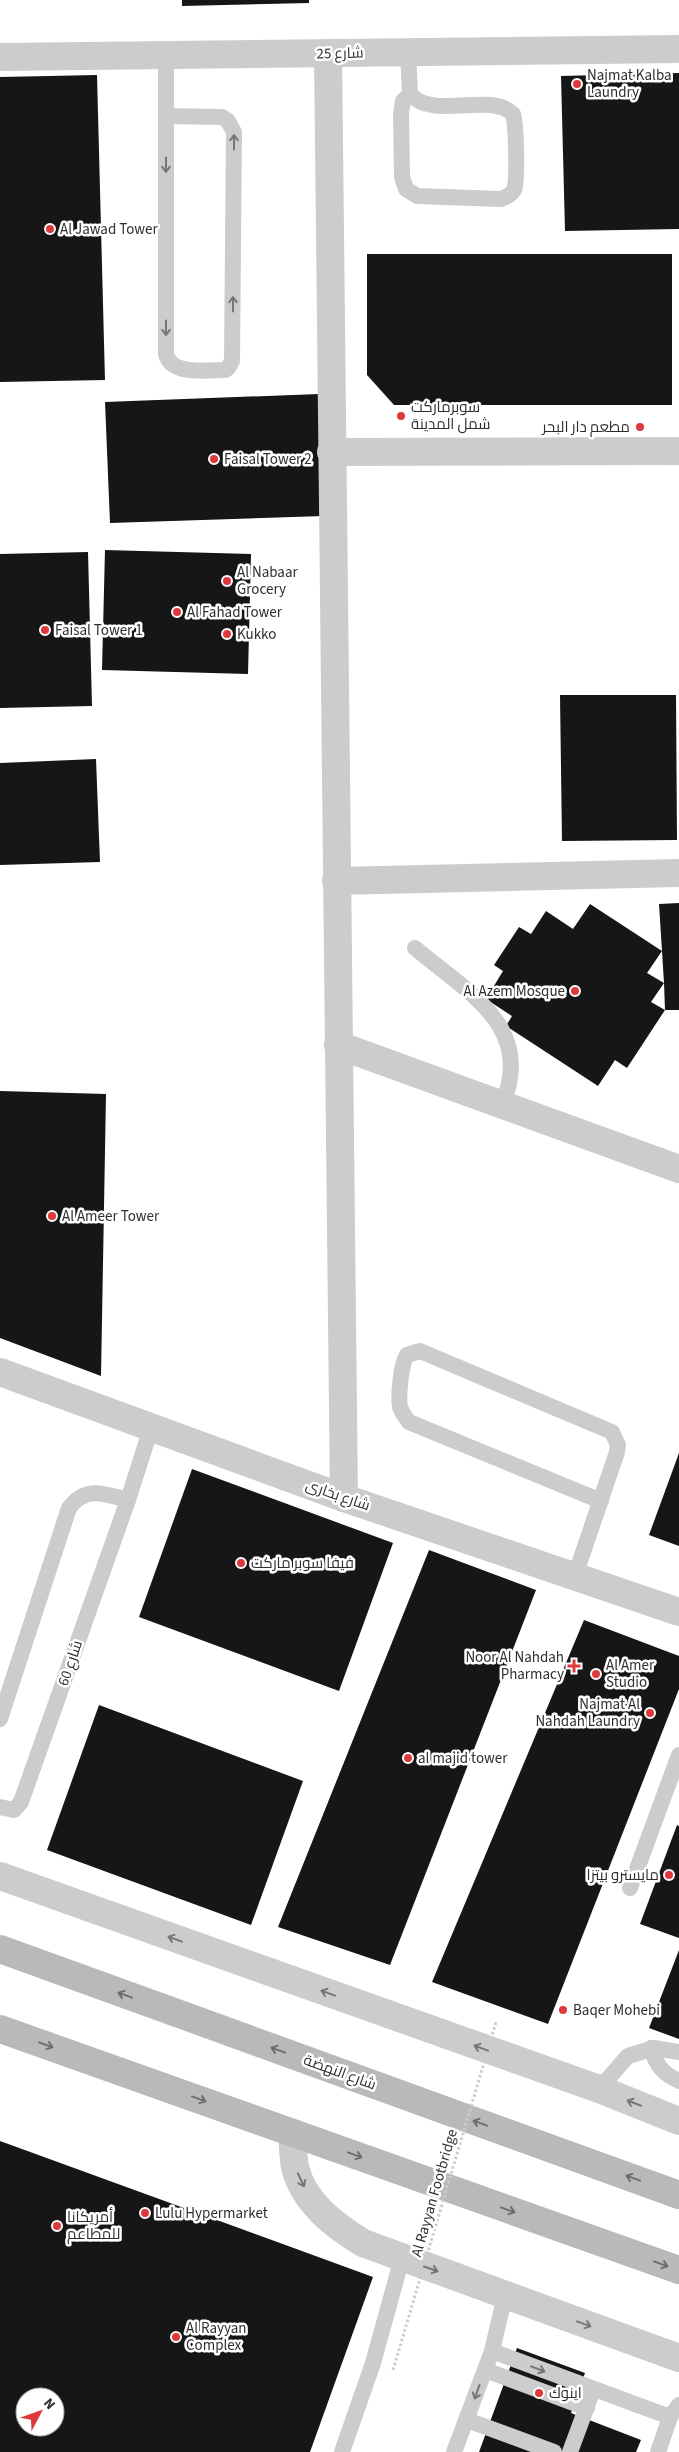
<svg xmlns="http://www.w3.org/2000/svg" width="679" height="2452" font-family="'Source Sans 3',Cairo,sans-serif">
  <style>
    .building { fill: #161616; fill-rule: evenodd }
    .lines { fill: none; stroke-linecap: round; stroke-linejoin: round }
    .lane { stroke: #ccc; stroke-width: 16 }
    .street { stroke: #ccc; stroke-width: 28 }
    .secondary { stroke: #b9b9b9; stroke-width: 28 }
    .path-bridge { stroke: #ccc; stroke-width: 3; stroke-dasharray: 2.5 2.5; stroke-linecap: butt }
    .oneway { stroke: #767676 }
    .oneway2 { stroke: #6d6d6d }
    .poi-dot { fill: #dd393d; stroke: #fff; stroke-width: 2 }
    .labels { text-anchor: middle; stroke-width: 5; stroke-linejoin: round; paint-order: stroke }
    .street-label { font-size: 15px; fill: #2f2f2f; stroke: #fff }
    .poi-label { font-size: 15px; fill: #2f2f2f; stroke: #fff; text-anchor: start }
  </style>
  <rect width="100%" height="100%" fill="#fff"/>
  <!-- building -->
  <g class="building">
    <polygon points="182,0 309,0 309,3 182,6"/>
    <polygon points="679,73 679,229 565,231 561,76"/>
    <polygon points="97,75 105,380 0,382 0,77"/>
    <polygon points="367,254 672,254 672,405 394,405 367,375"/>
    <polygon points="319,394 324,516 110,523 105,402"/>
    <polygon points="105,550 251,554 248,674 102,670"/>
    <polygon points="88,552 92,706 0,708 0,554"/>
    <polygon points="560,695 676,695 677,840 562,841"/>
    <polygon points="96,759 100,862 0,865 0,763"/>
    <polygon points="679,903 679,1010 665,1010 664,983 662,951 647,973 664,983 651,1002 665,1010 627,1068 615,1060 598,1086 506,1026 512,1016 486,999 503,971 494,965 519,927 531,934 546,911 573,929 590,904 662,951 659,904"/>
    <polygon points="0,1091 106,1094 101,1376 0,1338"/>
    <polygon points="679,1453 679,1546 649,1535"/>
    <polygon points="192,1469 393,1543 339,1691 139,1617"/>
    <polygon points="429,1550 536,1590 390,1965 278,1927"/>
    <polygon points="584,1620 679,1656 679,1689 548,2024 432,1982"/>
    <polygon points="99,1705 303,1781 251,1925 47,1850"/>
    <polygon points="677,1825 679,1826 679,1938 640,1924"/>
    <polygon points="679,1950 679,2039 649,2028"/>
    <path d="M0 2141 373 2277 310 2452H0ZM25 2397H55V2427H25Z"/>
    <polygon points="517,2348 585,2373 571,2413 641,2440 636,2452 479,2452"/>
  </g>
  <g class="lines">
    <!-- lane -->
    <g class="lane">
      <polyline points="408,52 410,94"/>
      <path d="M410 94C434 121 489 91 513 114 516 124 518 180 514 190 511 195 506 197 501 199L417 196 406 189 402 177 401 113 403 101Z"/>
      <path d="M166 116 222 117 228 121 234 132 232 361 228 368 225 370C207 370 171 376 166 354V55"/>
      <path d="M415 948C467 992 536 1027 502 1105"/>
      <polyline points="128,1500 151,1428"/>
      <path d="M575 1576 617 1452 618 1445 612 1432 420 1351 407 1355C401 1364 398 1395 400 1407 402 1413 405 1417 409 1422L601 1501"/>
      <path d="M0 1719 69 1508C87 1485 104 1494 128 1500L21 1802 14 1810 0 1807"/>
      <polyline points="630,1888 679,1755"/>
      <path d="M651 2048C656 2065 663 2074 679 2081"/>
      <polyline points="599,2089 628,2056 654,2048 679,2052"/>
      <polyline points="492,2351 670,2417"/>
      <polyline points="485,2370 587,2408"/>
      <polyline points="467,2420 554,2452"/>
      <polyline points="342,2452 373,2363 402,2258"/>
      <polyline points="454,2452 492,2351 505,2295"/>
      <polyline points="570,2452 590,2398"/>
      <polyline points="658,2452 670,2417 679,2405"/>
    </g>
    <!-- street -->
    <g class="street">
      <polyline points="328,53 344,1498"/>
      <polyline points="0,57 679,49"/>
      <polyline points="331,452 679,451"/>
      <polyline points="336,881 679,873"/>
      <polyline points="338,1045 679,1169"/>
      <polyline points="0,1372 344,1498 679,1612"/>
      <polyline points="0,1876 599,2089 679,2121"/>
      <path d="M292 2133C293 2144 293 2157 295 2167 303 2202 335 2226 363 2243L679 2358"/>
    </g>
    <!-- secondary -->
    <g class="secondary">
      <polyline points="0,1949 679,2195"/>
      <polyline points="0,2029 679,2270"/>
    </g>
    <!-- path-bridge -->
    <polyline class="path-bridge" points="393,2370 496,2022"/>
  </g>
  <!-- one-way arrows -->
  <defs><path id="oneway-shaft" d="M-6 0H5M1.5-3L5.5 0L1.5 3" fill="none" stroke-width="1.6" stroke-linecap="round" stroke-linejoin="round" transform="scale(1.25)"/></defs>
  <g class="oneway">
    <use href="#oneway-shaft" transform="translate(234 142) rotate(-90)"/>
    <use href="#oneway-shaft" transform="translate(166 165) rotate(90)"/>
    <use href="#oneway-shaft" transform="translate(233 304) rotate(-90)"/>
    <use href="#oneway-shaft" transform="translate(166 328) rotate(90)"/>
    <use href="#oneway-shaft" transform="translate(175 1939) rotate(-160)"/>
    <use href="#oneway-shaft" transform="translate(328 1993) rotate(-160)"/>
    <use href="#oneway-shaft" transform="translate(481 2048) rotate(-160)"/>
    <use href="#oneway-shaft" transform="translate(634 2103) rotate(-159)"/>
    <use href="#oneway-shaft" transform="translate(301 2180) rotate(65)"/>
    <use href="#oneway-shaft" transform="translate(431 2269) rotate(19)"/>
    <use href="#oneway-shaft" transform="translate(584 2324) rotate(20)"/>
    <use href="#oneway-shaft" transform="translate(538 2369) rotate(21)"/>
    <use href="#oneway-shaft" transform="translate(477 2392) rotate(110)"/>
  </g>
  <g class="oneway2">
    <use href="#oneway-shaft" transform="translate(125 1995) rotate(-160)"/>
    <use href="#oneway-shaft" transform="translate(46 2045) rotate(20)"/>
    <use href="#oneway-shaft" transform="translate(278 2050) rotate(-160)"/>
    <use href="#oneway-shaft" transform="translate(199 2099) rotate(20)"/>
    <use href="#oneway-shaft" transform="translate(480 2123) rotate(-160)"/>
    <use href="#oneway-shaft" transform="translate(355 2155) rotate(20)"/>
    <use href="#oneway-shaft" transform="translate(633 2178) rotate(-160)"/>
    <use href="#oneway-shaft" transform="translate(508 2210) rotate(20)"/>
    <use href="#oneway-shaft" transform="translate(661 2264) rotate(20)"/>
  </g>
  <!-- markers -->
  <g class="poi-dot">
    <circle cx="577" cy="84" r="5"/>
    <circle cx="50" cy="229" r="5"/>
    <circle cx="401" cy="416" r="5"/>
    <circle cx="640" cy="427" r="5"/>
    <circle cx="214" cy="459" r="5"/>
    <circle cx="227" cy="581" r="5"/>
    <circle cx="177" cy="612" r="5"/>
    <circle cx="45" cy="630" r="5"/>
    <circle cx="227" cy="634" r="5"/>
    <circle cx="575" cy="991" r="5"/>
    <circle cx="52" cy="1216" r="5"/>
    <circle cx="241" cy="1563" r="5"/>
    <path d="M571.5 1658.5h5v5h5v5h-5v5h-5v-5h-5v-5h5z"/>
    <circle cx="596" cy="1674" r="5"/>
    <circle cx="650" cy="1713" r="5"/>
    <circle cx="408" cy="1758" r="5"/>
    <circle cx="669" cy="1875" r="5"/>
    <circle cx="563" cy="2010" r="5"/>
    <circle cx="145" cy="2213" r="5"/>
    <circle cx="57" cy="2226" r="5"/>
    <circle cx="176" cy="2337" r="5"/>
    <circle cx="539" cy="2393" r="5"/>
  </g>
  <g class="labels">
    <!-- street labels -->
    <g class="street-label">
      <text transform="translate(340 53) rotate(-1)" y="5">شارع 25</text>
      <text transform="translate(338 1495) rotate(19)" y="5">شارع بخارى</text>
      <text transform="translate(70 1663) rotate(-71)" y="5">شارع 60</text>
      <text transform="translate(340 2072) rotate(20)" y="5">شارع النهضة</text>
      <text transform="translate(434 2193) rotate(-74)" y="5">Al Rayyan Footbridge</text>
    </g>
    <!-- poi labels -->
    <g class="poi-label">
      <text x="587" y="80">Najmat Kalba<tspan x="587" dy="17">Laundry</tspan></text>
      <text x="60" y="234">Al Jawad Tower</text>
      <text x="411" y="412">سوبرماركت<tspan x="411" dy="17">شمل المدينة</tspan></text>
      <text x="630" y="432" text-anchor="end">مطعم دار البحر</text>
      <text x="224" y="464">Faisal Tower 2</text>
      <text x="237" y="577">Al Nabaar<tspan x="237" dy="17">Grocery</tspan></text>
      <text x="187" y="617">Al Fahad Tower</text>
      <text x="55" y="635">Faisal Tower 1</text>
      <text x="237" y="639">Kukko</text>
      <text x="565" y="996" text-anchor="end">Al Azem Mosque</text>
      <text x="62" y="1221">Al Ameer Tower</text>
      <text x="251" y="1568">فيفا سوبر ماركت</text>
      <text x="564" y="1662" text-anchor="end">Noor Al Nahdah<tspan x="564" dy="17">Pharmacy</tspan></text>
      <text x="606" y="1670">Al Amer<tspan x="606" dy="17">Studio</tspan></text>
      <text x="640" y="1709" text-anchor="end">Najmat Al<tspan x="640" dy="17">Nahdah Laundry</tspan></text>
      <text x="418" y="1763">al majid tower</text>
      <text x="659" y="1880" text-anchor="end">مايسترو بيتزا</text>
      <text x="573" y="2015">Baqer Mohebi</text>
      <text x="155" y="2218">Lulu Hypermarket</text>
      <text x="67" y="2222">أمريكانا<tspan x="67" dy="17">للمطاعم</tspan></text>
      <text x="186" y="2333">Al Rayyan<tspan x="186" dy="17">Complex</tspan></text>
      <text x="549" y="2398">اينوك</text>
    </g>
  </g>
  <!-- north arrow -->
  <g transform="translate(40 2412) rotate(49)"><circle r="24" fill="#ffffff" stroke="#acacac"/>
  <path d="M0-4L9 19L0 12L-9 19Z" fill="#dd393d"/>
  <text y="-8" font-size="14" font-weight="bold" text-anchor="middle" fill="#2f2f2f">N</text>
  </g>
</svg>
